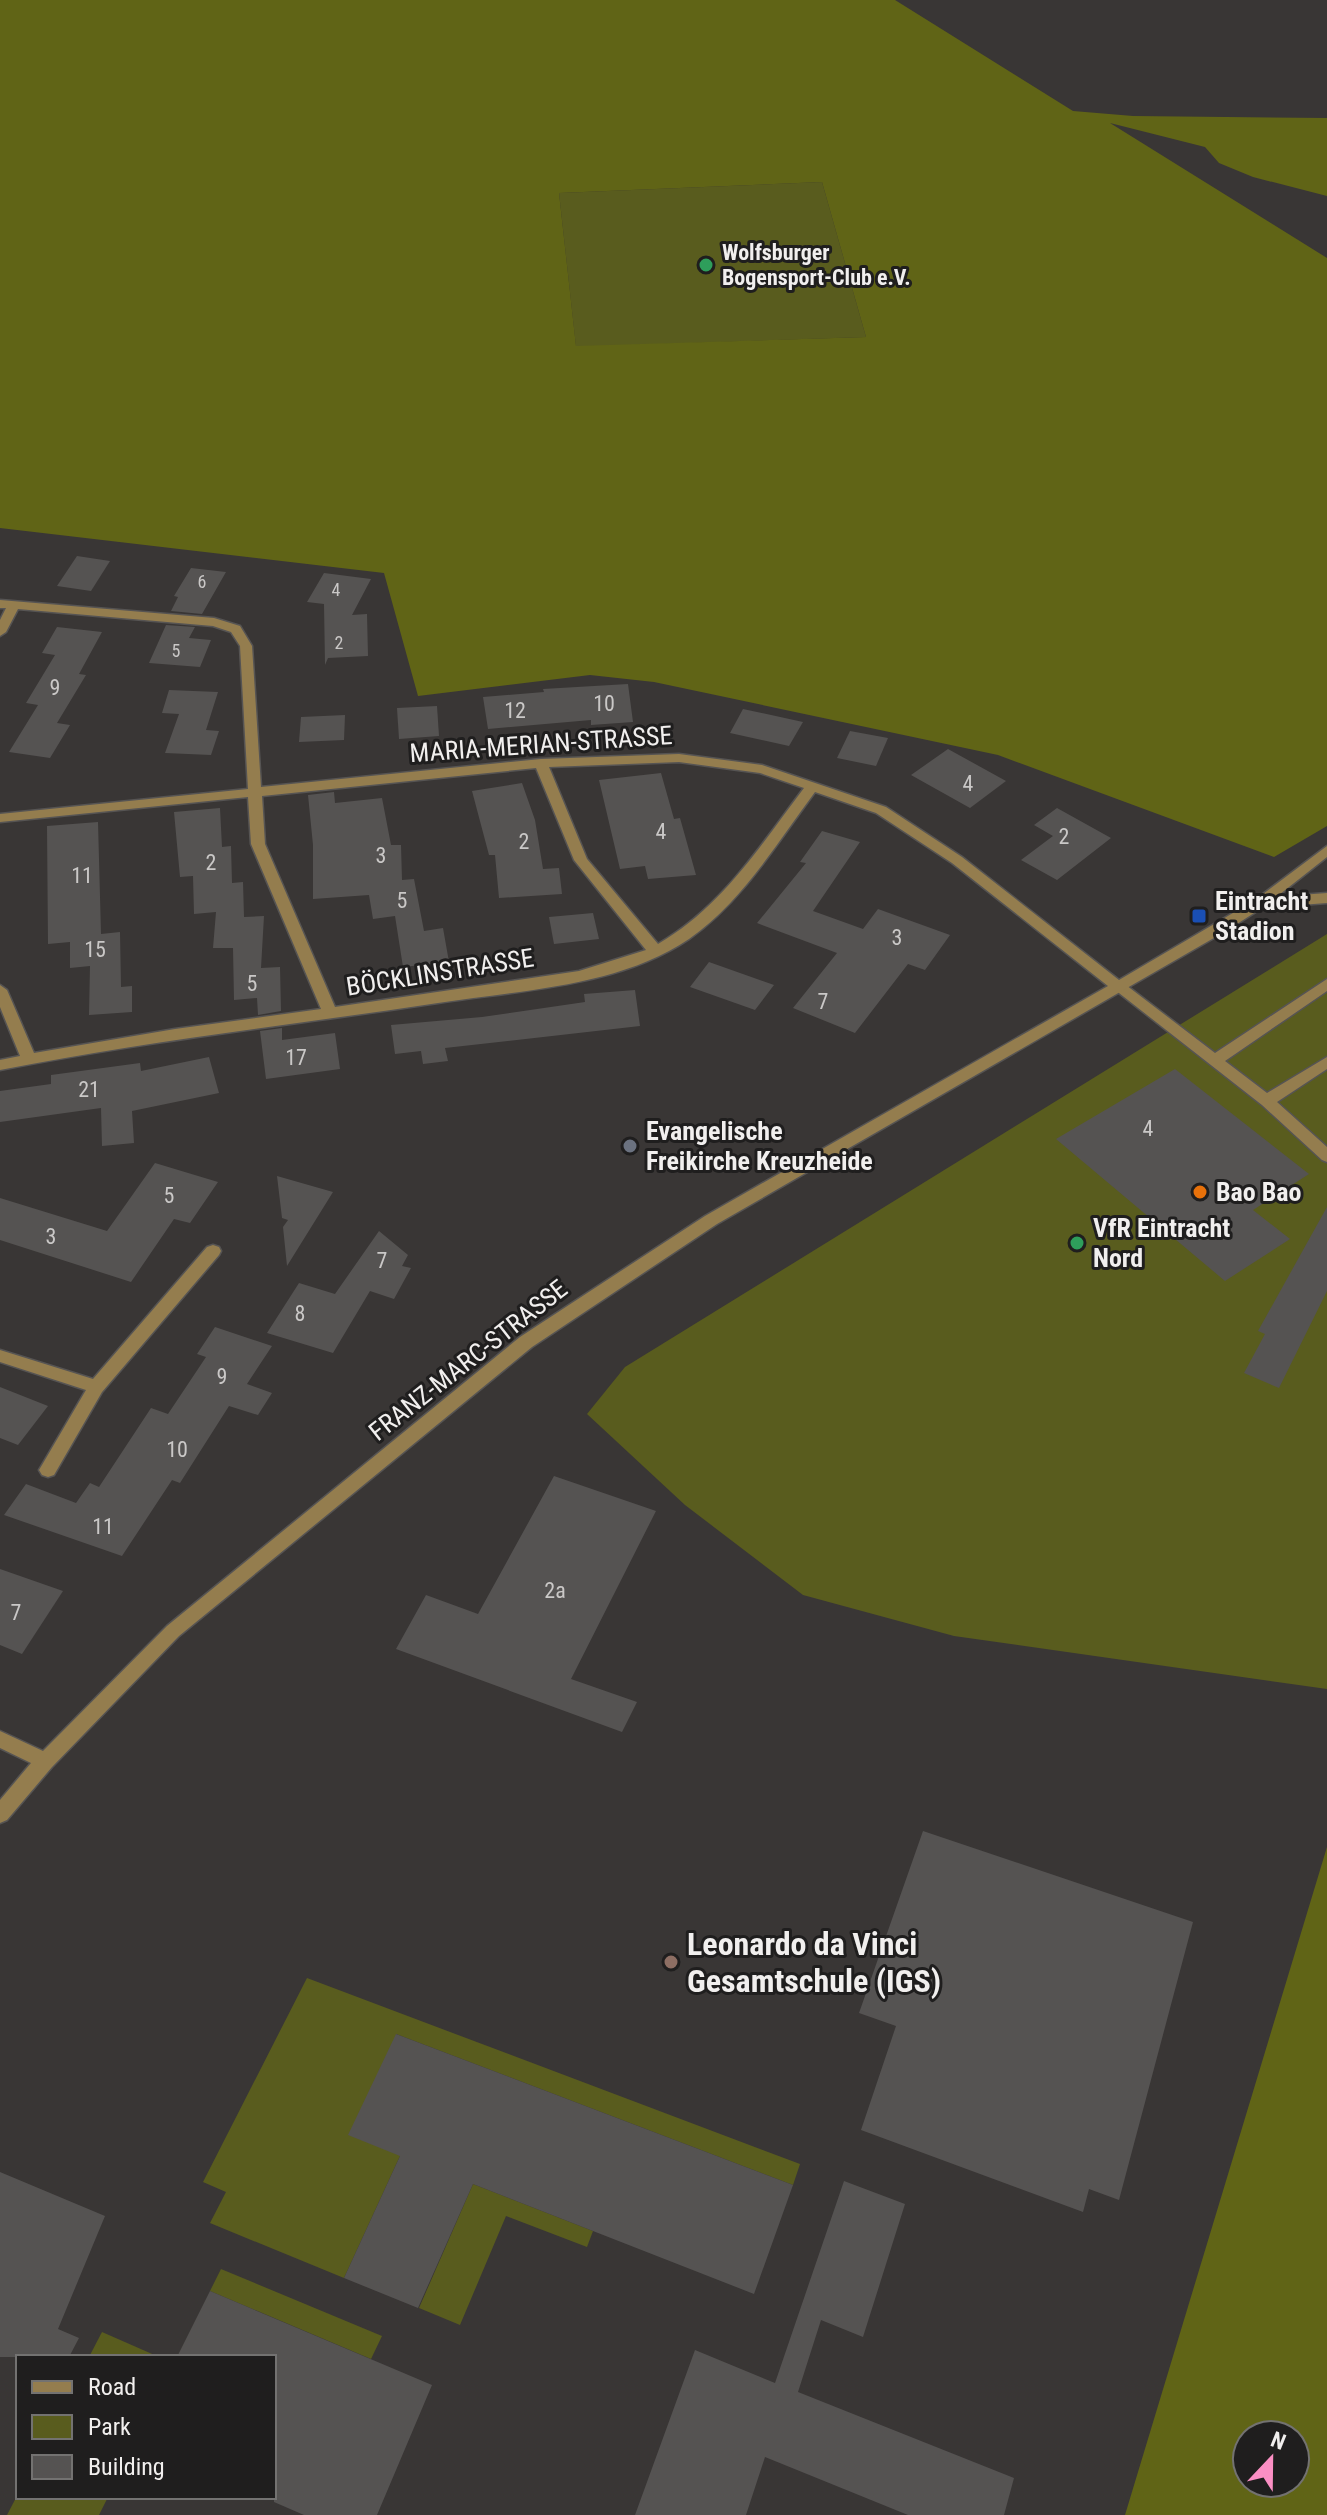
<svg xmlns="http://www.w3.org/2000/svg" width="1327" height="2515" font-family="'Roboto Condensed',sans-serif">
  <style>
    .green { fill: #595c1e }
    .forest { fill: #606416; fill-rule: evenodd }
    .building { fill: #555352 }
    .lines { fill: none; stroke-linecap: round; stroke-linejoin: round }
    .lane-casing { stroke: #565453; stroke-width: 3 }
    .street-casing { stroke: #565453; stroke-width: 3 }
    .lane { fill: #947d4e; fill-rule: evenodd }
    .street { fill: #947d4e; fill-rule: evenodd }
    .leisure-dot { fill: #2e9e5b; stroke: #1f1e1e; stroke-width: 3 }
    .transit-dot { fill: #1a4fb4; stroke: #1f1e1e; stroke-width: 3 }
    .worship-dot { fill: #6b7280; stroke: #1f1e1e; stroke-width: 3 }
    .food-dot { fill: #e8710a; stroke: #1f1e1e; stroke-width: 3 }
    .education-dot { fill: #8d6e63; stroke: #1f1e1e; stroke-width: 3 }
    .labels { text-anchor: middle; stroke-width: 6; stroke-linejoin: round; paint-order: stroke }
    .far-number-label { font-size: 18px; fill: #cac8c7 }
    .far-poi-label { font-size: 22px; font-weight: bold; fill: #f1efee; stroke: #1f1e1e; text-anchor: start }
    .number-label { font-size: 22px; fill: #cac8c7 }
    .street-label { font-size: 26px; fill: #f1efee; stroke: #1f1e1e }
    .poi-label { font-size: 26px; font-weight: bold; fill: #f1efee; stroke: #1f1e1e; text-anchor: start }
    .near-poi-label { font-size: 32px; font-weight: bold; fill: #f1efee; stroke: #1f1e1e; text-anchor: start }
  </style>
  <rect width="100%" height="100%" fill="#393635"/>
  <!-- green -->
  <g class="green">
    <polygon points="822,182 866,337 576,347 559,193"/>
    <polygon points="1327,934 1327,1689 954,1636 803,1595 685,1505 587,1414 625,1367"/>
    <polygon points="307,1978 800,2164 793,2185 396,2034 400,2156 344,2278 210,2223 226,2192 203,2182"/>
    <polygon points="473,2184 593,2231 587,2247 506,2216 460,2325 419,2308"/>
    <polygon points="221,2269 382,2336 371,2359 210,2291"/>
    <polygon points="102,2332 159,2357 89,2357"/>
    <polygon points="18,2494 18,2497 108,2497 99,2515 7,2515"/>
  </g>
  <!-- forest -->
  <g class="forest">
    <path d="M0 0H895L1073 111 1133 116 1327 118V196L1253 177 1219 163 1205 147 1110 123 1327 258V826L1274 857 998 755 654 682 590 675 418 696 384 573 0 528ZM822 182 866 337 576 346 559 193Z"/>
    <path d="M1327 1847V2515H1125ZM1247 2435H1295V2483H1247Z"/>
  </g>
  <!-- building -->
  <g class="building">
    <polygon points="77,556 110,561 91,591 57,586"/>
    <polygon points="191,568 226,572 202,614 171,611 178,597 174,596"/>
    <polygon points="324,573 371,579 352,615 367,614 368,656 328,658 325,665 324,604 307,602"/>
    <polygon points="166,625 195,627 189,638 211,640 200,667 149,663"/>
    <polygon points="57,627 102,632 79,674 86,675 57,723 70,725 50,758 9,752 38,705 26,703 55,655 42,653"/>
    <polygon points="628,684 633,722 591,725 591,720 488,729 483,697 544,692 543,689"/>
    <polygon points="169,690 218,692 206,730 219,731 211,755 165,753 179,714 162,713"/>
    <polygon points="437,706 439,736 399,739 397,708"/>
    <polygon points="743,709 803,722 789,746 730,733"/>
    <polygon points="345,715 344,740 299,742 301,717"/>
    <polygon points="850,731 888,738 876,766 837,758"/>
    <polygon points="948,749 1006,781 970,808 911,775"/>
    <polygon points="661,773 674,819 680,818 696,875 648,879 645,866 620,869 599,780"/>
    <polygon points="522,783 535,820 543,869 559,868 562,894 499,898 495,855 489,855 472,791"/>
    <polygon points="334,792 335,803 382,798 391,845 401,845 402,880 414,879 424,931 443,928 449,962 403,967 395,916 373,919 369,895 313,899 313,845 308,795"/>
    <polygon points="220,808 222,847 231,846 232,883 243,882 244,917 264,916 261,968 280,967 281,1011 258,1015 257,998 234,1000 233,948 213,948 216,912 194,914 193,876 180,877 174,812"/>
    <polygon points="1057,808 1111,838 1057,880 1021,860 1053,836 1034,825"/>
    <polygon points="98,822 101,934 120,932 121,987 132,986 132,1012 89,1015 90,966 70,968 70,942 48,944 47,826"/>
    <polygon points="822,831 860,842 813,911 863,929 878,909 950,935 925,970 908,964 855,1033 793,1008 837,953 757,923 806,863 800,862"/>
    <polygon points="593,913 599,939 554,944 549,917"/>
    <polygon points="709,962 774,985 755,1010 690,987"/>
    <polygon points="635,990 640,1026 445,1048 448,1061 423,1064 421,1051 395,1054 391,1025 482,1017 585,1002 584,994"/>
    <polygon points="282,1028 282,1040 335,1033 340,1069 266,1079 260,1031"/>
    <polygon points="209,1057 219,1093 132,1111 134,1143 102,1146 101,1108 0,1122 0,1091 51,1084 51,1075 140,1063 141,1071"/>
    <polygon points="1175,1069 1309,1174 1253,1210 1290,1239 1225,1281 1056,1139"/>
    <polygon points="155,1163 218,1182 190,1223 174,1219 131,1282 0,1240 0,1198 107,1231"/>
    <polygon points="277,1176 333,1192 287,1266 283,1227 288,1220 282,1218"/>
    <polygon points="1327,1207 1327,1291 1279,1388 1244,1373 1265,1334 1258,1331"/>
    <polygon points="379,1231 408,1255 402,1266 411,1268 394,1299 370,1291 333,1353 267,1333 299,1283 335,1294"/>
    <polygon points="215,1327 272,1346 247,1384 272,1393 258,1415 229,1406 180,1483 172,1480 122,1556 4,1515 26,1484 76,1503 90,1483 99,1487 151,1408 168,1414 206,1357 197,1354"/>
    <polygon points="0,1387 48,1406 18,1445 0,1438"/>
    <polygon points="554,1476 656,1511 571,1679 637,1702 622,1732 396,1649 426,1595 478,1614"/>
    <polygon points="0,1569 63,1591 22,1654 0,1645"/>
    <polygon points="923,1831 1193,1922 1119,2200 1089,2189 1083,2212 861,2130 896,2026 859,2013"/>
    <polygon points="396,2034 793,2185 754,2294 473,2184 418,2308 344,2278 400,2156 348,2135"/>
    <polygon points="0,2172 105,2216 58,2329 79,2338 69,2357 0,2357"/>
    <polygon points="844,2181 905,2204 863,2337 821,2320 798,2392 1014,2478 1004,2515 908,2515 765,2457 746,2515 635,2515 695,2350 775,2383"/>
    <polygon points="210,2291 432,2385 377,2515 304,2515 274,2502 274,2357 177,2357"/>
  </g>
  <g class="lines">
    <defs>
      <g id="lane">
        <polygon points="1327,893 1327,903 1260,908 1253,903 1260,898"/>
        <polygon points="1327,979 1327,991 1225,1061 1267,1093 1327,1057 1327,1069 1277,1102 1327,1147 1327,1162 1322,1160 1262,1105 1110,986 1117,981 1122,982 1215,1053"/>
      </g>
      <g id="street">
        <path d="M0 600 214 618 240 626 252 646 261 787 541 759 679 754 762 765 886 807 962 857 1119 980 1255 900 1327 846V857L1265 906 1226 931 717 1224 532 1347 179 1636 52 1767 7 1820 0 1823V1800L31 1763 0 1748V1731L43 1751 167 1626 520 1337 705 1216 1108 986 952 863 876 813 815 792C777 843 742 902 689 939 618 987 521 990 438 1003 292 1025 145 1041 0 1070V1060L20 1056 0 1007V985L7 990 34 1053 175 1029 321 1009 251 844 248 797 0 822V814L248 789 240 646 231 632 213 626 18 609 6 632 0 636V620L6 608H0ZM679 762 760 773 804 788C760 846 722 907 658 944L587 859 549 767ZM536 768 574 860 646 950 579 971 335 1007 265 844 262 796Z"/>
        <polygon points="213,1245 219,1247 221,1251 219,1255 102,1392 54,1475 48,1477 42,1475 39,1470 42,1465 86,1390 0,1362 0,1350 93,1379 207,1247"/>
      </g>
    </defs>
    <!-- lane casing -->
    <use href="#lane" class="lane-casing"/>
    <!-- street casing -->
    <use href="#street" class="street-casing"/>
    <!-- lane -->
    <use href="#lane" class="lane"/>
    <!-- street -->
    <use href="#street" class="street"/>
  </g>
  <!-- markers -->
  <g class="leisure-dot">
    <circle cx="706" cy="265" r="8"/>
    <circle cx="1077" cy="1243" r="8"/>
  </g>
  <rect class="transit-dot" x="1191" y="908" width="16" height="16" rx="4"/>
  <circle class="worship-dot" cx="630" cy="1146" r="8"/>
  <circle class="food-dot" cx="1200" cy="1192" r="8"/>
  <circle class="education-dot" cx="671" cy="1962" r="8"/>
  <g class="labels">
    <!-- far-number labels -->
    <g class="far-number-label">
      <text x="202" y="588">6</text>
      <text x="336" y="596">4</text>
      <text x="339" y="649">2</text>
      <text x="176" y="657">5</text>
    </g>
    <!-- far-poi labels -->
    <g class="far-poi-label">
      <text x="722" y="260">Wolfsburger<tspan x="722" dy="25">Bogensport-Club e.V.</tspan></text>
    </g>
    <!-- number labels -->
    <g class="number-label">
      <text x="55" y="695">9</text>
      <text x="604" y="711">10</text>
      <text x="515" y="718">12</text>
      <text x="968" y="791">4</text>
      <text x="661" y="839">4</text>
      <text x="1064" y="844">2</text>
      <text x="524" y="849">2</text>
      <text x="381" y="863">3</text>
      <text x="211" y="870">2</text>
      <text x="82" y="883">11</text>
      <text x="402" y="908">5</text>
      <text x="897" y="945">3</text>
      <text x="95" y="957">15</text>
      <text x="252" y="991">5</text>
      <text x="823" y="1009">7</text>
      <text x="296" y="1065">17</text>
      <text x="89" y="1097">21</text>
      <text x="1148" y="1136">4</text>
      <text x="169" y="1203">5</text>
      <text x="51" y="1244">3</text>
      <text x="382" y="1268">7</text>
      <text x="300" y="1321">8</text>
      <text x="222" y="1384">9</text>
      <text x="177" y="1457">10</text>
      <text x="103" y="1534">11</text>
      <text x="555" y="1598">2a</text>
      <text x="16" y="1620">7</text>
    </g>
    <!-- street labels -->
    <g class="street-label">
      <text transform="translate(541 744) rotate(-4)" y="9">MARIA-MERIAN-STRASSE</text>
      <text transform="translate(440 972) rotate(-9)" y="9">BÖCKLINSTRASSE</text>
      <text transform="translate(468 1360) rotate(-38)" y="9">FRANZ-MARC-STRASSE</text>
    </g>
    <!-- poi labels -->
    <g class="poi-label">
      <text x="1215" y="910">Eintracht<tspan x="1215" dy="30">Stadion</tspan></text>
      <text x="646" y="1140">Evangelische<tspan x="646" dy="30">Freikirche Kreuzheide</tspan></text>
      <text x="1216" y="1201">Bao Bao</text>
      <text x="1093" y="1237">VfR Eintracht<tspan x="1093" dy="30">Nord</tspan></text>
    </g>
    <!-- near-poi labels -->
    <g class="near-poi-label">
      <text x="687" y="1955">Leonardo da Vinci<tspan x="687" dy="37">Gesamtschule (IGS)</tspan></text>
    </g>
  </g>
  <!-- legend -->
  <rect x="16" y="2355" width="260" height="144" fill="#1f1e1e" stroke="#737271" stroke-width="2"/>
  <rect x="32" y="2381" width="40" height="12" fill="#947d4e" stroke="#737271" stroke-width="2"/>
  <text x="88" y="2395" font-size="24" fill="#f1efee">Road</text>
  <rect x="32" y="2415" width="40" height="24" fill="#595c1e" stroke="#737271" stroke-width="2"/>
  <text x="88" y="2435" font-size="24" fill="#f1efee">Park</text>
  <rect x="32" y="2455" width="40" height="24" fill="#555352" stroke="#737271" stroke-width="2"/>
  <text x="88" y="2475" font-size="24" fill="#f1efee">Building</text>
  <!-- north arrow -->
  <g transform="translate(1271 2459) rotate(22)"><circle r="38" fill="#1f1e1e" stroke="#737271" stroke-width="2"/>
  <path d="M0-6L14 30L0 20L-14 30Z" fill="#fb8fc4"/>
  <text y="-12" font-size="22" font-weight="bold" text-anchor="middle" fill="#f1efee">N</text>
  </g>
</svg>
